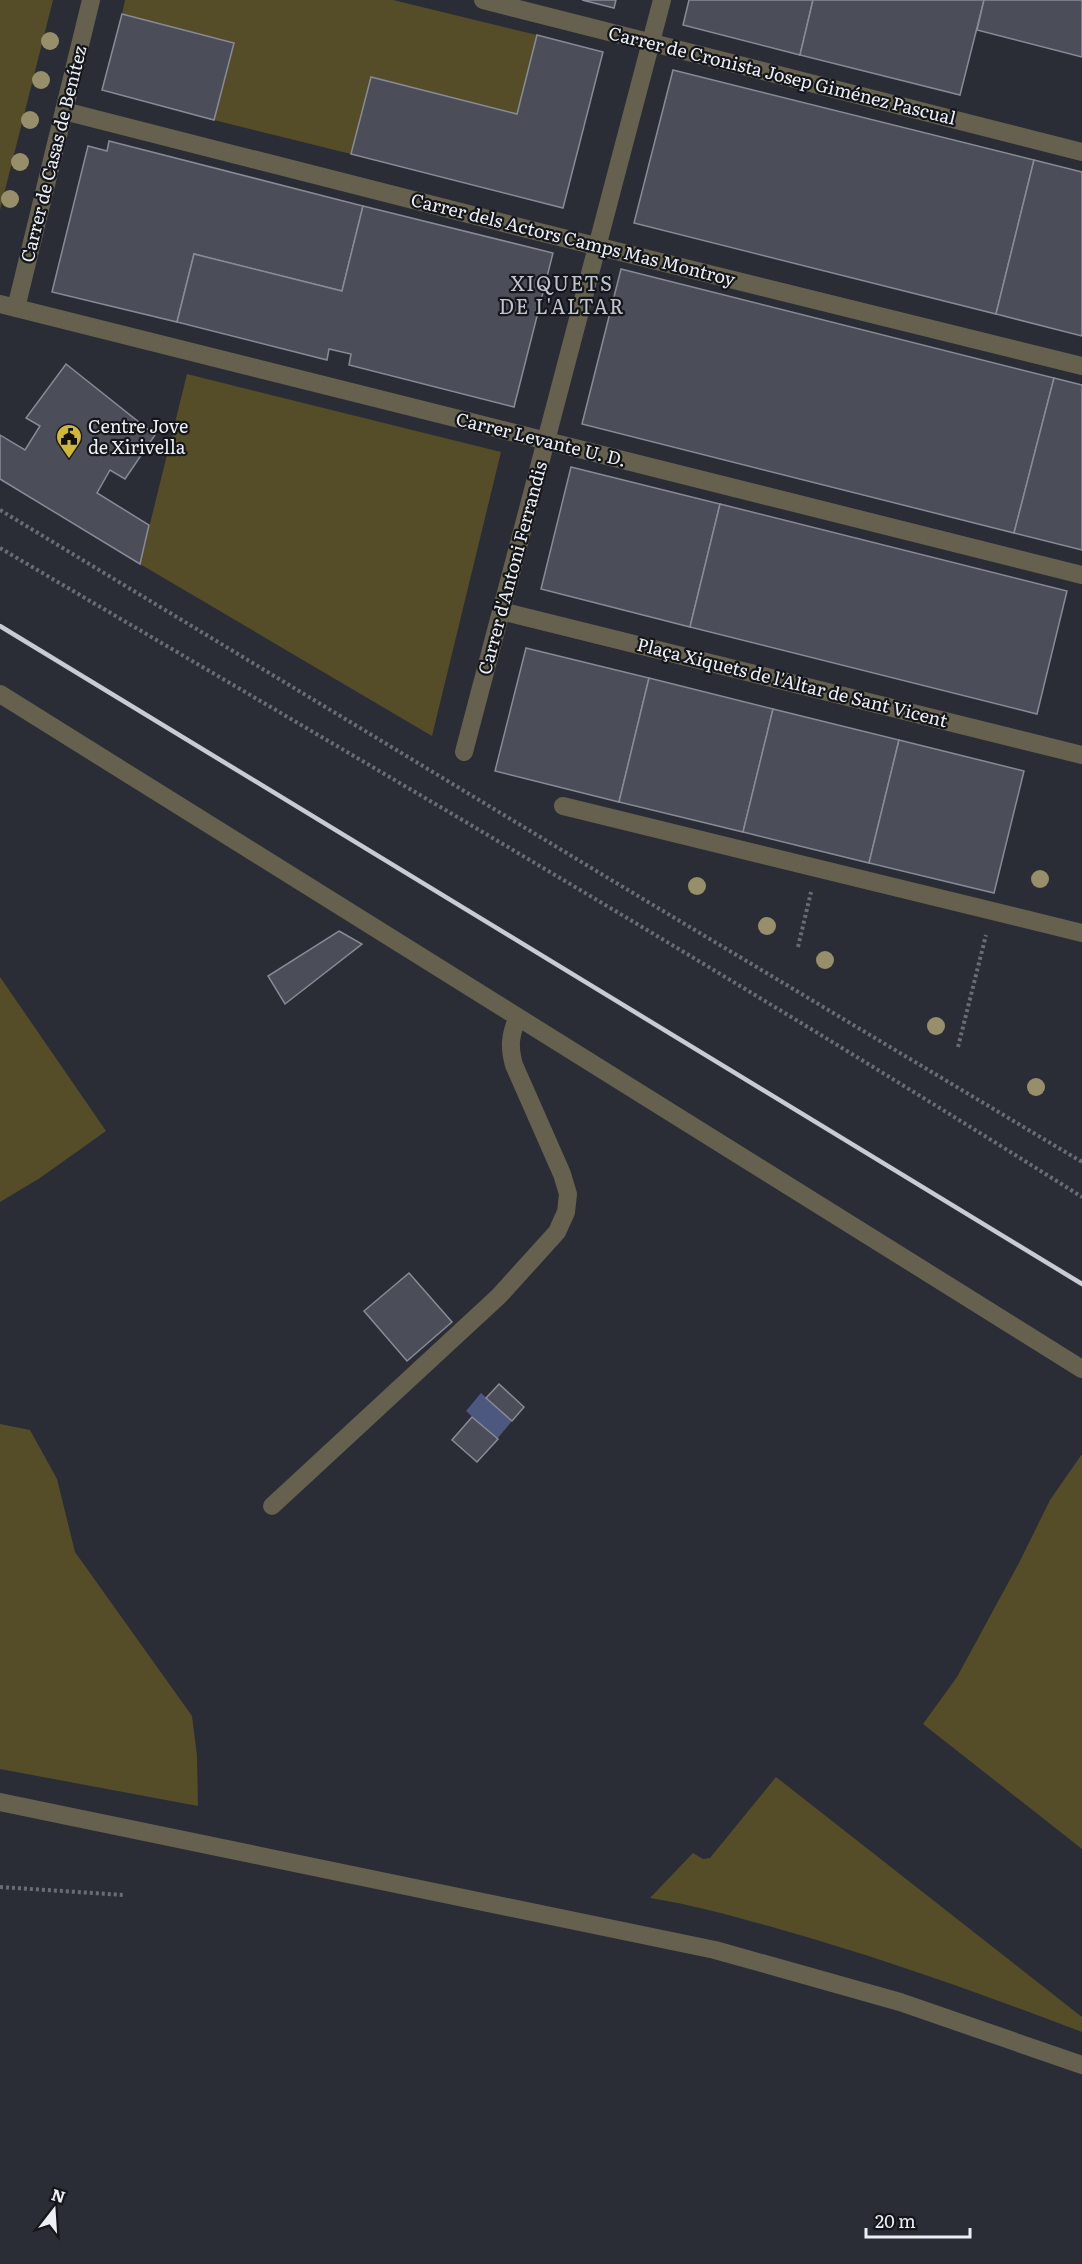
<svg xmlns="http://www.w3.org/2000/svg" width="1082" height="2264" font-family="Literata,serif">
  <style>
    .green { fill: #544d28 }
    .water { fill: #4d5880 }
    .building { fill: #4b4e58; stroke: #888b97; stroke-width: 1.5 }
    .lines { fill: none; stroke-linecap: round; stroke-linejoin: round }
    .path { stroke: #696c74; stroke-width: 4; stroke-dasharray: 3 3; stroke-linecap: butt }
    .lane { stroke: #65614e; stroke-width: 18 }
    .street { stroke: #65614e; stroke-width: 18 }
    .rail { stroke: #c9cbd2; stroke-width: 4.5 }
    .tree { fill: #968f6a }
    .labels { text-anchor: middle; stroke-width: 4.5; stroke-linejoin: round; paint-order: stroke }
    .street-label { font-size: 18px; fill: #edeff6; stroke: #14161a }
    .poi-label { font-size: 18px; fill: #edeff6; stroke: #14161a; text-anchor: start }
    .neighbourhood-label { font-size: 20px; letter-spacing: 1.5px; fill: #c0c4d0; stroke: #14161a }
  </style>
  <rect width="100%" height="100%" fill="#2a2d36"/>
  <!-- green -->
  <g class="green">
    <polygon points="0,0 53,0 0,210"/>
    <polygon points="125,0 393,0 537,35 517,114 372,77 351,154 214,120 234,43 122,14"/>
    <polygon points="187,374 501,452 432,736 140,564"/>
    <polygon points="0,977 106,1131 40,1178 0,1202"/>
    <polygon points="0,1424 30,1430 57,1479 75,1552 192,1716 197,1756 198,1806 0,1769"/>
    <polygon points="1082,1454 1082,1849 923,1724 957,1677 1020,1561 1050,1500"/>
    <path d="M776 1777 1082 2017V2032C982 1994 882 1958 779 1929 736 1917 694 1905 650 1898L693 1853 703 1859 710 1858Z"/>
  </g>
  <!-- water -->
  <polygon class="water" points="481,1393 512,1421 497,1439 466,1411"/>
  <!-- building -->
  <g class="building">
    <polygon points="582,0 616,0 614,8"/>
    <polygon points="689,0 813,0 800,55 683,25"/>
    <polygon points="813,0 984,0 960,95 800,55"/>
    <polygon points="984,0 1082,0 1082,57 977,30"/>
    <polygon points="122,14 234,43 214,120 102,90"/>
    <polygon points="537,35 603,52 563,208 351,154 371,77 517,114"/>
    <polygon points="673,70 1034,160 996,314 634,223"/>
    <polygon points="109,141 363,206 342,291 194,254 177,322 52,292 88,146 107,151"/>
    <polygon points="1034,160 1082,172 1082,336 996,314"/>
    <polygon points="363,206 553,253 514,407 349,365 351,354 329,349 327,360 177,322 194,254 342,291"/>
    <polygon points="621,269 1054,378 1014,533 582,424"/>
    <polygon points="66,364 155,435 125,479 110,470 97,493 149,525 140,564 0,479 0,435 25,450 40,426 26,418"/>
    <polygon points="1054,378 1082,385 1082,550 1014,533"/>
    <polygon points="571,467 720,504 690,627 541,589"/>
    <polygon points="720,504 1067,591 1037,714 690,627"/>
    <polygon points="526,648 649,678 619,802 495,771"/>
    <polygon points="649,678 773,709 743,832 619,802"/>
    <polygon points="773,709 899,740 869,863 743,832"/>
    <polygon points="899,740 1024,771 994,893 869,863"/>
    <polygon points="339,931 362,944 285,1004 268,976"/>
    <polygon points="409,1273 452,1322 407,1361 364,1311"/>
    <polygon points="499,1384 524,1407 512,1421 486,1398"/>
    <polygon points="472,1417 498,1439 477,1462 452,1440"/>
  </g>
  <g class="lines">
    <!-- path -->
    <g class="path">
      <polyline points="0,510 603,875 1082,1162"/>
      <path d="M0 548C362 761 726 972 1082 1197"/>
      <polyline points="798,947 811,892"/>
      <polyline points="958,1047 986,935"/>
      <polyline points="0,1887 124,1895"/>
    </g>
    <!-- lane -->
    <polyline class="lane" points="0,694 1082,1369"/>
    <!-- street -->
    <g class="street">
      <polyline points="483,0 1082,152"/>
      <polyline points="64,111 535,231 1082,366"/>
      <polyline points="0,304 1082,575"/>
      <polyline points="16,308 91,0"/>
      <polyline points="501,611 1082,755"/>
      <polyline points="464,752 662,0"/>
      <polyline points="563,806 1082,933"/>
      <path d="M272 1506 499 1296 557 1232 566 1212 568 1194 562 1174 514 1065C509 1047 510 1036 517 1019"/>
      <polyline points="0,1802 715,1950 900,2002 1082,2065"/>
    </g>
    <!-- rail -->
    <polyline class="rail" points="0,626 1082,1284"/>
  </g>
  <!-- trees -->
  <g class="tree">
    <circle cx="50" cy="41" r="9"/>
    <circle cx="41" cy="80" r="9"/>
    <circle cx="30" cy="120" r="9"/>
    <circle cx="20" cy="162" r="9"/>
    <circle cx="10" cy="199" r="9"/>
    <circle cx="1040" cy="879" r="9"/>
    <circle cx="697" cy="886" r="9"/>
    <circle cx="767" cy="926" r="9"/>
    <circle cx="825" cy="960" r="9"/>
    <circle cx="936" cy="1026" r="9"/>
    <circle cx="1036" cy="1087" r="9"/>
  </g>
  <!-- icons -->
  <defs>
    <symbol id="civic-pin" viewBox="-11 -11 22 30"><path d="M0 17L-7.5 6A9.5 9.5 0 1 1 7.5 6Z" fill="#cfb837" stroke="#14161a"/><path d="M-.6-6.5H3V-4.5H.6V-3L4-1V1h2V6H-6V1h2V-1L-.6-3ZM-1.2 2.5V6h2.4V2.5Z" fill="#111"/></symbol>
  </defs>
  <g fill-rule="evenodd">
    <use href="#civic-pin" x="54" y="422" width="30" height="40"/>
  </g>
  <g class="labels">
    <!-- street labels -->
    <g class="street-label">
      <text transform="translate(782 76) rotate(14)" y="6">Carrer de Cronista Josep Giménez Pascual</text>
      <text transform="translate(54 154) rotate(-76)" y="6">Carrer de Casas de Benítez</text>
      <text transform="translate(573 240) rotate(14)" y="6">Carrer dels Actors Camps Mas Montroy</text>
      <text transform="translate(541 440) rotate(14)" y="6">Carrer Levante U. D.</text>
      <text transform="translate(513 568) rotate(-75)" y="6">Carrer d'Antoni Ferrandis</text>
      <text transform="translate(792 683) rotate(14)" y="6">Plaça Xiquets de l'Altar de Sant Vicent</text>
    </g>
    <!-- poi labels -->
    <g class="poi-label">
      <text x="88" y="433">Centre Jove<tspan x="88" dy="21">de Xirivella</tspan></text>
    </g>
    <!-- neighbourhood labels -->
    <g class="neighbourhood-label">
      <text x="562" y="291">XIQUETS<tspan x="562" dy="23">DE L'ALTAR</tspan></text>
    </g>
  </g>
  <!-- north arrow -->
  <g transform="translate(54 2210) rotate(17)" stroke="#14161a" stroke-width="4.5" paint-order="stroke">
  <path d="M0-4.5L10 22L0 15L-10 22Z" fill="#edeff6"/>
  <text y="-9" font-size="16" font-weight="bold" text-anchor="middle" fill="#edeff6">N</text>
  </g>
  <!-- scale -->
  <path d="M866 2228v9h104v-9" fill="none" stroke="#edeff6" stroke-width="3"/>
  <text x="875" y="2228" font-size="18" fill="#edeff6" stroke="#14161a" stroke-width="4.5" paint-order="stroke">20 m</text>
</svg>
